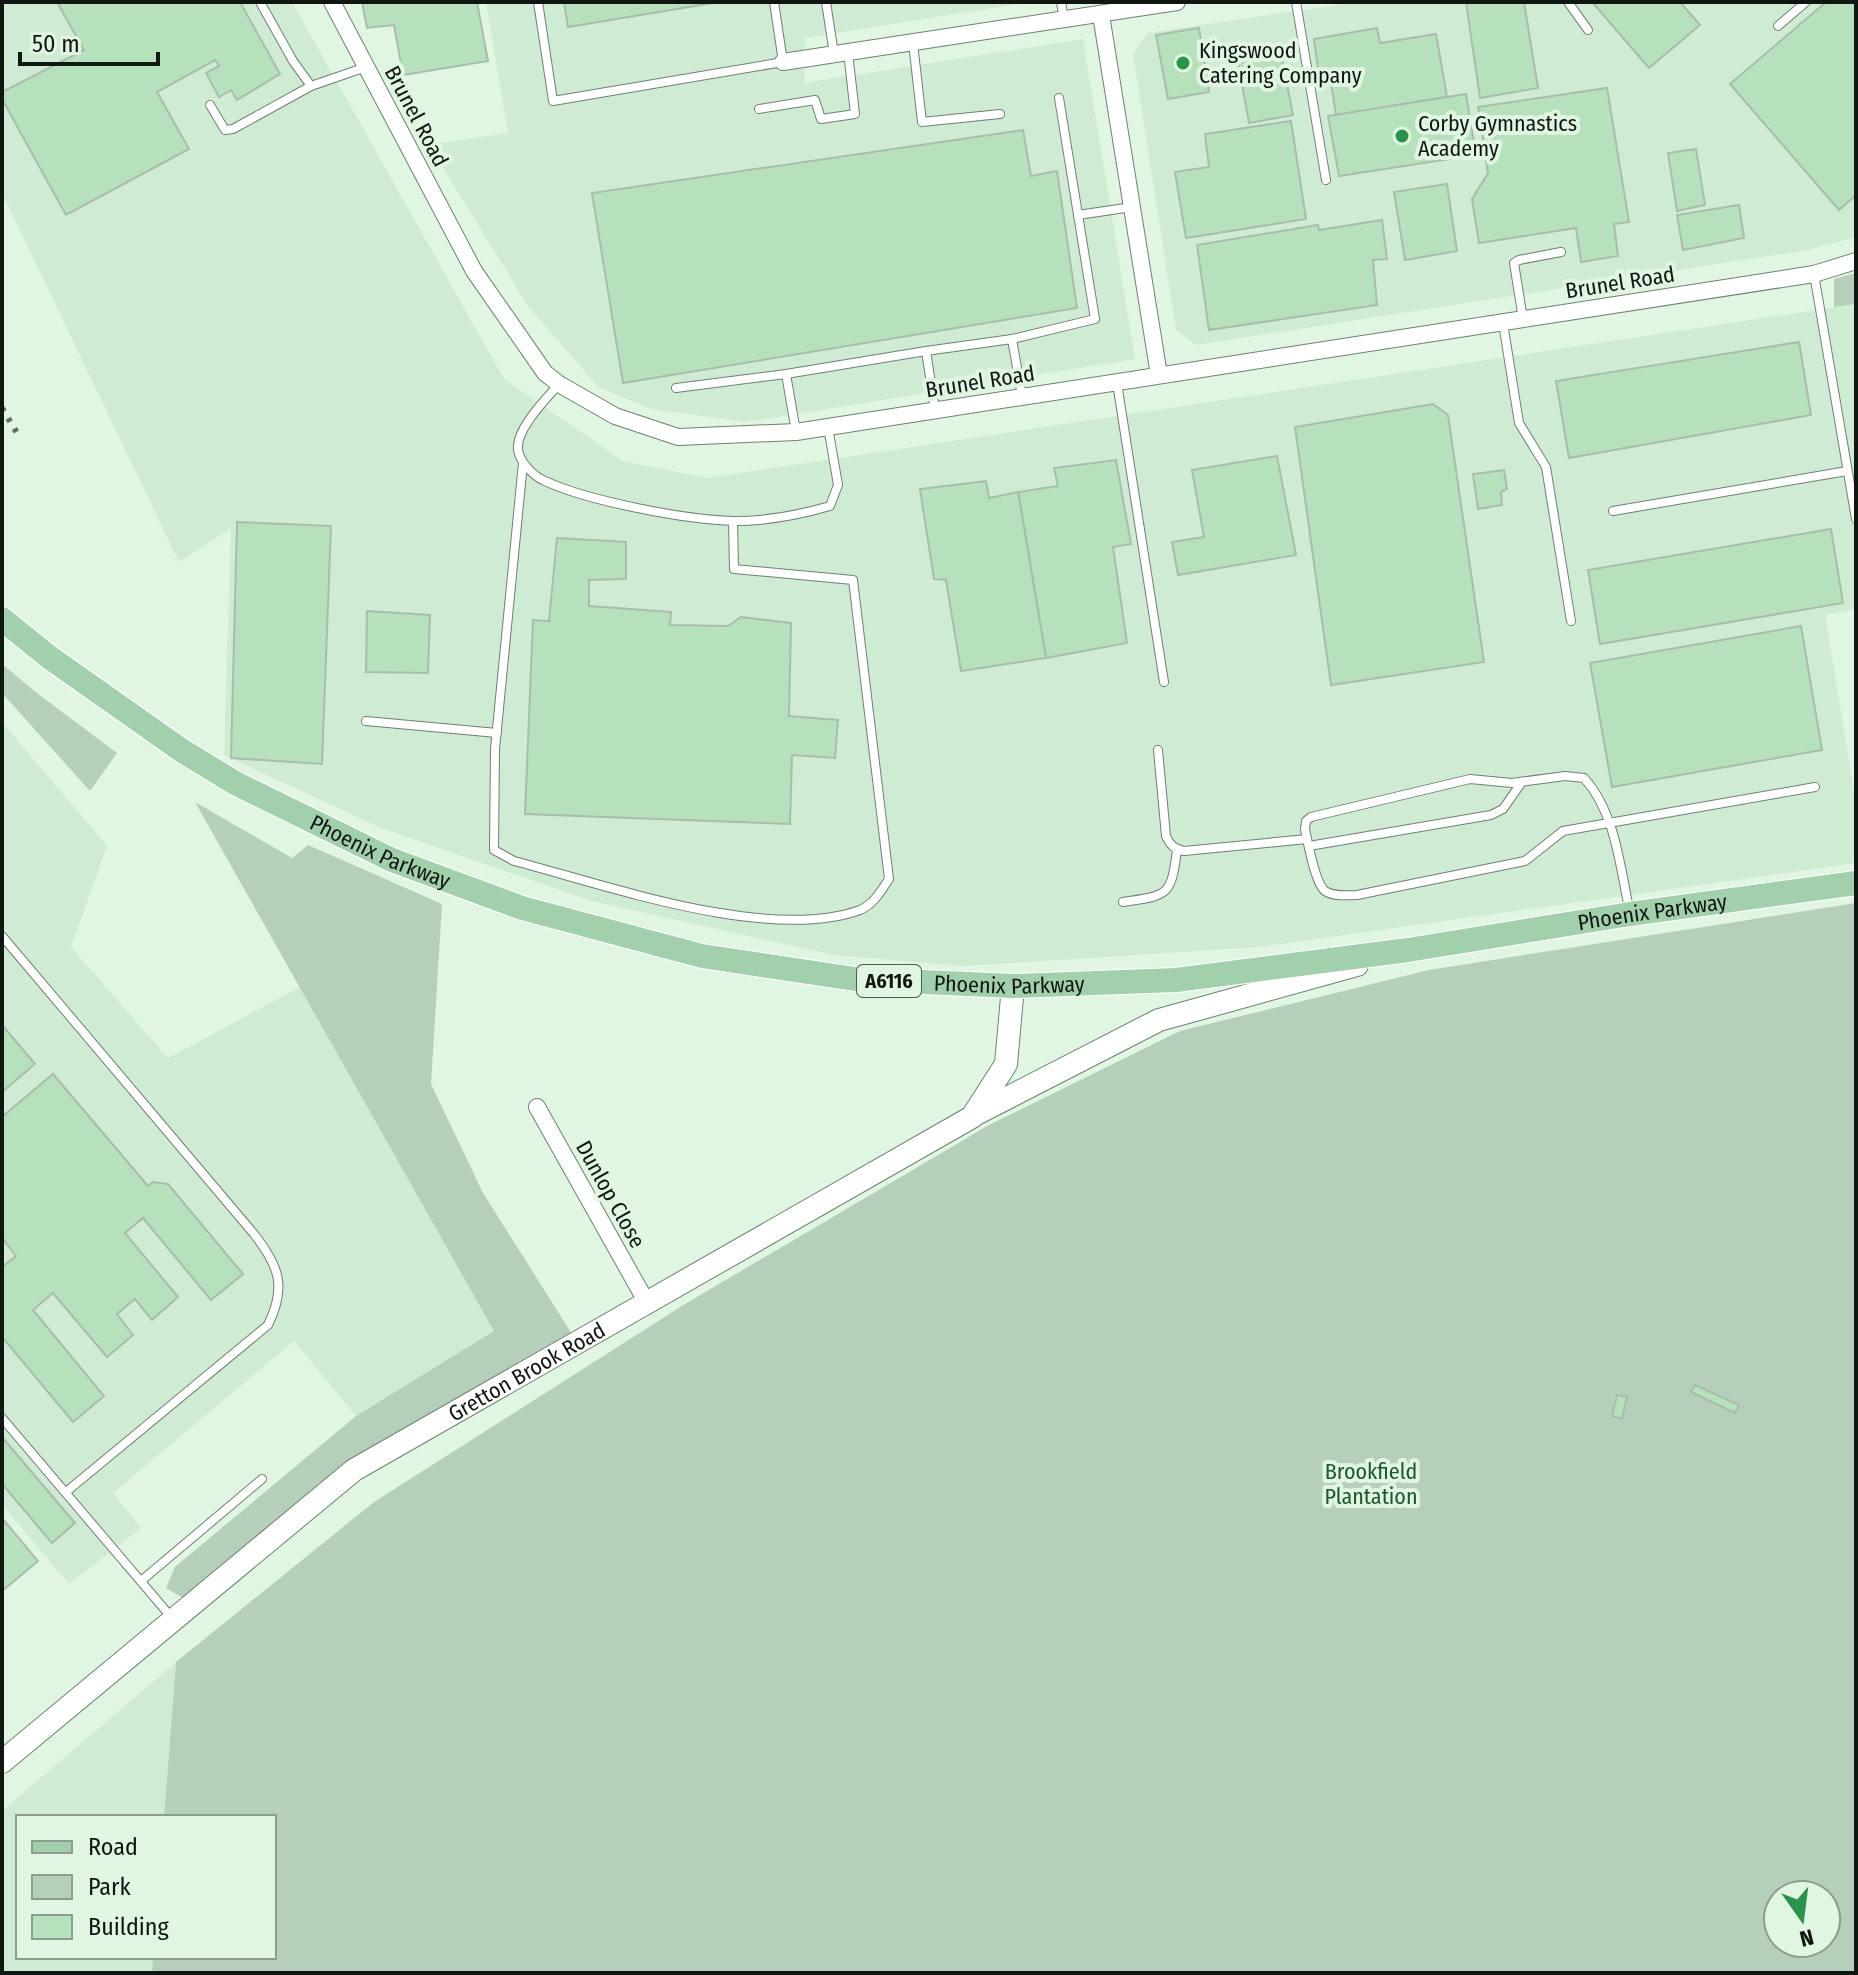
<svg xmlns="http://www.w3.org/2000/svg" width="1858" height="1975" font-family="'Fira Sans Condensed',sans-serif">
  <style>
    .built { fill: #d0ebd4 }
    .green { fill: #b6cfba; fill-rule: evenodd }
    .building { fill: #b7e0bd; stroke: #a9bdac; stroke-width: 2 }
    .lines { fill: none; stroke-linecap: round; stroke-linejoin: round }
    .lane-casing { stroke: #6e8071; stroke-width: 10 }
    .street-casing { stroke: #6e8071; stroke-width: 18 }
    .secondary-casing { stroke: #6e8071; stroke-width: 24 }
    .primary-casing { stroke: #fff; stroke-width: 26 }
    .lane { stroke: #fff; stroke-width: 8 }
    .street { stroke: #fff; stroke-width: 16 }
    .secondary { stroke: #fff; stroke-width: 22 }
    .primary { stroke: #a3d0ac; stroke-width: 24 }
    .rail { stroke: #636f64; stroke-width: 6; stroke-dasharray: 4 8; stroke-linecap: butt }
    .poi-dot { fill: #2b9249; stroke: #e1f5e3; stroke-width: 3 }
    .labels { text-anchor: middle; stroke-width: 8; stroke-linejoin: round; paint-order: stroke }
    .shield { fill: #e1f5e3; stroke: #4f5a50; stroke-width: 2 }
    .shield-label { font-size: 20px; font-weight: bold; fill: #101711 }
    .poi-label { font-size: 22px; fill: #101711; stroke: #e1f5e3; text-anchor: start }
    .street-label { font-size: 22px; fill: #101711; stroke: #e1f5e3 }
    .park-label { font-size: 22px; fill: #1b572b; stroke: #e1f5e3 }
  </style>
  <rect width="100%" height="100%" fill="#e1f5e3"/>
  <!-- built -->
  <g class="built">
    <polygon points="2,2 292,2 504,379 623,461 707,478 1856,304 1856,609 1825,615 1856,803 1856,863 1260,947 964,966 834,955 592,901 381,828 224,755 231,528 179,562 2,193"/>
    <polygon points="486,2 1030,2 805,38 804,83 1083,39 1135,359 746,422 651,409 598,387 528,306 429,145 508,133"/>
    <polygon points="1357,2 1856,2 1856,237 1808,250 1196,345 1176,330 1133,54 1147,33"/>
    <polygon points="2,722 107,846 71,947 168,1058 302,986 496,1330 356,1416 294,1341 113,1493 141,1528 69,1584 2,1505"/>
    <polygon points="176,1662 164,1817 18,1817 18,1957 153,1957 152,1973 2,1973 2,1811"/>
  </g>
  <!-- green -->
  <g class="green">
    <polygon points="1856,273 1856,304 1834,307 1834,279"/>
    <polygon points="2,664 38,694 117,753 90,791 2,693"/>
    <polygon points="195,802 292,858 308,845 442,904 431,1084 483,1193 572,1334 515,1369 386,1439 183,1598 166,1588 175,1567 356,1416 494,1331"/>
    <path d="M1856 903V1973H152L153 1957H274V1817H164L176 1662 374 1502 685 1304 989 1125 1180 1031 1429 970ZM1778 1895H1826V1943H1778Z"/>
  </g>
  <!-- building -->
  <g class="building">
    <polygon points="57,2 240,2 280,74 237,100 231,90 219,97 206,73 219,66 215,60 157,92 189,149 66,215 2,99 2,92 84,50"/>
    <polygon points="362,2 477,2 488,61 403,75 394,25 367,28"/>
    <polygon points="564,2 719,2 568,27"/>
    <polygon points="1466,2 1524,2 1538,88 1480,98"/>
    <polygon points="1592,2 1680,2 1700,25 1649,68"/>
    <polygon points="1826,2 1856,2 1856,195 1839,210 1730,84"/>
    <polygon points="1199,28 1209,92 1168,99 1156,35"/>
    <polygon points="1377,28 1380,43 1436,34 1447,97 1336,115 1331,83 1320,85 1314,39"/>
    <polygon points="1280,49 1293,115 1249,123 1237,57"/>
    <polygon points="1607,88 1629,222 1614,224 1618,256 1581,262 1576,228 1479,243 1472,199 1488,173 1478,107"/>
    <polygon points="1466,94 1476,155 1339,176 1328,116"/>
    <polygon points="1291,121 1306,219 1186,238 1175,172 1209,167 1205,134"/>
    <polygon points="1023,130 1031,176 1057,171 1077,308 623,383 592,193"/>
    <polygon points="1696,149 1705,205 1677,211 1668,153"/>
    <polygon points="1447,184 1457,251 1405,260 1394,192"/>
    <polygon points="1739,205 1744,238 1683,250 1677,215"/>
    <polygon points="1382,220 1387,259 1373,260 1377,305 1209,330 1197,245 1318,225 1319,230"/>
    <polygon points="1799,342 1811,415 1569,458 1556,381"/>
    <polygon points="1433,404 1448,415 1484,662 1331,685 1295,427"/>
    <polygon points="1277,456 1296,555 1178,575 1172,542 1204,537 1192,470"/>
    <polygon points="1116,460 1131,544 1113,547 1127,643 1046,658 1018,492 1058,486 1054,468"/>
    <polygon points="1504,470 1507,489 1501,492 1502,505 1478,509 1473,474"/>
    <polygon points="986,481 989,498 1018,492 1046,658 961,671 946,580 934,579 920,489"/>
    <polygon points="237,522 331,526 322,764 231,758"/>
    <polygon points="1831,529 1843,603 1600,644 1588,570"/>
    <polygon points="557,538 626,542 626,579 589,580 589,606 671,612 670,625 728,626 741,617 791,623 789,716 838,720 835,758 792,755 790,824 525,814 533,620 549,621"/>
    <polygon points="367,611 430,615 428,673 366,672"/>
    <polygon points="1801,626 1822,750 1612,787 1590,663"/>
    <polygon points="2,1025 35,1064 2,1092"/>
    <polygon points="53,1074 148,1186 153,1182 168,1184 243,1274 211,1300 143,1218 125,1233 178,1297 152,1320 135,1299 117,1314 133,1335 107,1357 53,1293 33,1310 104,1396 73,1422 2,1337 2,1267 16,1256 2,1238 2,1117"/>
    <polygon points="1695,1385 1739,1405 1735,1413 1691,1392"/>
    <polygon points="1617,1395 1627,1397 1622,1419 1612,1416"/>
    <polygon points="2,1437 75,1523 52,1543 2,1484"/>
    <polygon points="2,1518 38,1561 2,1591"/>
  </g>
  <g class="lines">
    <defs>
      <g id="lane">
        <polyline points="260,2 293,61 311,86 366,67"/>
        <polyline points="538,2 553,101 783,62 774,2"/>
        <polyline points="826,2 834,54"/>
        <polyline points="1061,2 1064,20"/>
        <polyline points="1296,2 1326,180"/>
        <polyline points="1568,2 1588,30"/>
        <polyline points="1778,26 1806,2"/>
        <polyline points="913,43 922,122 1000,114"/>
        <polyline points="210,105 225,130 233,129 311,86"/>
        <polyline points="759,109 815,100 821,119 855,114 848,52"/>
        <polyline points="1078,215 1132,207"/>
        <polyline points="1814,274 1856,519"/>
        <polyline points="1523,319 1514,263 1519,260 1561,252"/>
        <polyline points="1503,323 1519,423 1546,467 1571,621"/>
        <polyline points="1012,339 1095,319 1059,98"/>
        <polyline points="786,374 796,432"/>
        <polyline points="1117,383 1164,682"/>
        <path d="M559 384C546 399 515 430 518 450 520 462 533 476 545 481 588 501 686 520 735 521 768 521 799 515 830 506L838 485 828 427"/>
        <polyline points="676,388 786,374 926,351"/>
        <polyline points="935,410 926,351 1012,339 1022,396"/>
        <path d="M523 463 495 749 494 850 514 861C606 885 769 943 860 910 874 904 881 891 889 879L853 580 734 569 733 521"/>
        <polyline points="1613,511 1847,471"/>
        <polyline points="366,721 497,733"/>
        <path d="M1158 750 1166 836C1170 845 1174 849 1184 851L1307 839"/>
        <polyline points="1309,846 1491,815 1503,809 1522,782"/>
        <path d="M1123 902C1168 895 1171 897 1177 850"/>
        <path d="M1630 913C1620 868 1616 813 1584 778L1565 776 1512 783 1470 779 1311 817 1306 821 1305 829C1308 843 1315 883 1325 891 1334 897 1347 895 1357 895L1525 861 1563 831 1815 787"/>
        <path d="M2 936 254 1234C279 1266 287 1287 268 1325L66 1492"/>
        <polyline points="2,1418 172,1618"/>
        <polyline points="141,1581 262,1479"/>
      </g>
      <g id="street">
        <polyline points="332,2 474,271 545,373 559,384 615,416 678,437 796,432 828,427 1814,274 1856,261"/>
        <polyline points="1101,15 1159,375"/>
        <polyline points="783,62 1177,2"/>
        <polyline points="537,1107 647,1303"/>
      </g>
      <g id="secondary">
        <polyline points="974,1115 1159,1020 1357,965"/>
        <path id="s1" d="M2 1762 354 1470 972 1117 1006 1064 1013 986"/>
      </g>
      <g id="primary">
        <path id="s2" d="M2 619 49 657 181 750 235 783 392 860 522 908 702 956 855 979 1013 986 1176 980 1408 950 1630 914 1856 883"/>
      </g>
    </defs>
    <!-- lane casing -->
    <use href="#lane" class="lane-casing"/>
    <!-- street casing -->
    <use href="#street" class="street-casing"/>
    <!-- secondary casing -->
    <use href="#secondary" class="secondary-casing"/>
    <!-- primary casing -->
    <use href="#primary" class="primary-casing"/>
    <!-- lane -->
    <use href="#lane" class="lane"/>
    <!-- street -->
    <use href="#street" class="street"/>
    <!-- secondary -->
    <use href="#secondary" class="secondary"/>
    <!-- primary -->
    <use href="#primary" class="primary"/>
    <!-- rail -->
    <polyline class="rail" points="2,408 17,433"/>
  </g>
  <!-- markers -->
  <g class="poi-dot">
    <circle cx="1183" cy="63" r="8"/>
    <circle cx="1402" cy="136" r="8"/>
  </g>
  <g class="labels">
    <!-- shield labels -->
    <rect class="shield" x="857" y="965" width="64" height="32" rx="6"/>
    <g class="shield-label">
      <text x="889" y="988">A6116</text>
    </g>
    <!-- poi labels -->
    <g class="poi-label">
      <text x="1199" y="58">Kingswood<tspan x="1199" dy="25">Catering Company</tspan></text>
      <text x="1418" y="131">Corby Gymnastics<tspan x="1418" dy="25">Academy</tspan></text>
    </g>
    <!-- street labels -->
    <g class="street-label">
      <text transform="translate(417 116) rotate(62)" y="8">Brunel Road</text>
      <text transform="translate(1620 282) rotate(-9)" y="8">Brunel Road</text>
      <text transform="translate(980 381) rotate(-9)" y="8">Brunel Road</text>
      <text dy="8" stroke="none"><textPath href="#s2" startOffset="446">Phoenix Parkway</textPath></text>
      <text dy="8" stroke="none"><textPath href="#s2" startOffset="1742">Phoenix Parkway</textPath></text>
      <text dy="8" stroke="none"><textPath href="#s2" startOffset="1094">Phoenix Parkway</textPath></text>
      <text transform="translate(611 1194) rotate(61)" y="8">Dunlop Close</text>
      <text dy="8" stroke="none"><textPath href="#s1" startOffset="656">Gretton Brook Road</textPath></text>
    </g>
    <!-- park labels -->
    <g class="park-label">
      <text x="1371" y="1479">Brookfield<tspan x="1371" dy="25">Plantation</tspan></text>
    </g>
  </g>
  <!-- border -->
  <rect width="1858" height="1975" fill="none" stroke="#101711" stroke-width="8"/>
  <!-- legend -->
  <rect x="16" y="1815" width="260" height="144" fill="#e1f5e3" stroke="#8d9c8f" stroke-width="2"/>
  <rect x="32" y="1841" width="40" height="12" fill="#a3d0ac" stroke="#8d9c8f" stroke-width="2"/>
  <text x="88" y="1855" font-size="24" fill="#101711">Road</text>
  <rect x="32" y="1875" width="40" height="24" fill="#b6cfba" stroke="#8d9c8f" stroke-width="2"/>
  <text x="88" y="1895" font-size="24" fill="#101711">Park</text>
  <rect x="32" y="1915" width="40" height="24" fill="#b7e0bd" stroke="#8d9c8f" stroke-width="2"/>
  <text x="88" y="1935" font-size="24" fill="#101711">Building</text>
  <!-- north arrow -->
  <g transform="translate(1802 1919) rotate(166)"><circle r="38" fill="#e1f5e3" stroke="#8d9c8f" stroke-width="2"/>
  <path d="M0-6L14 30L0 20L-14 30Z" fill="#2b9249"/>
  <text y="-12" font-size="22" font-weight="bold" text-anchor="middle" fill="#101711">N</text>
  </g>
  <!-- scale -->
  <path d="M20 52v12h138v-12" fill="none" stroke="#101711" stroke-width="4"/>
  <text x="32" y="52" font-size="24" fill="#101711" stroke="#e1f5e3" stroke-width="6" paint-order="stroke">50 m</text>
</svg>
